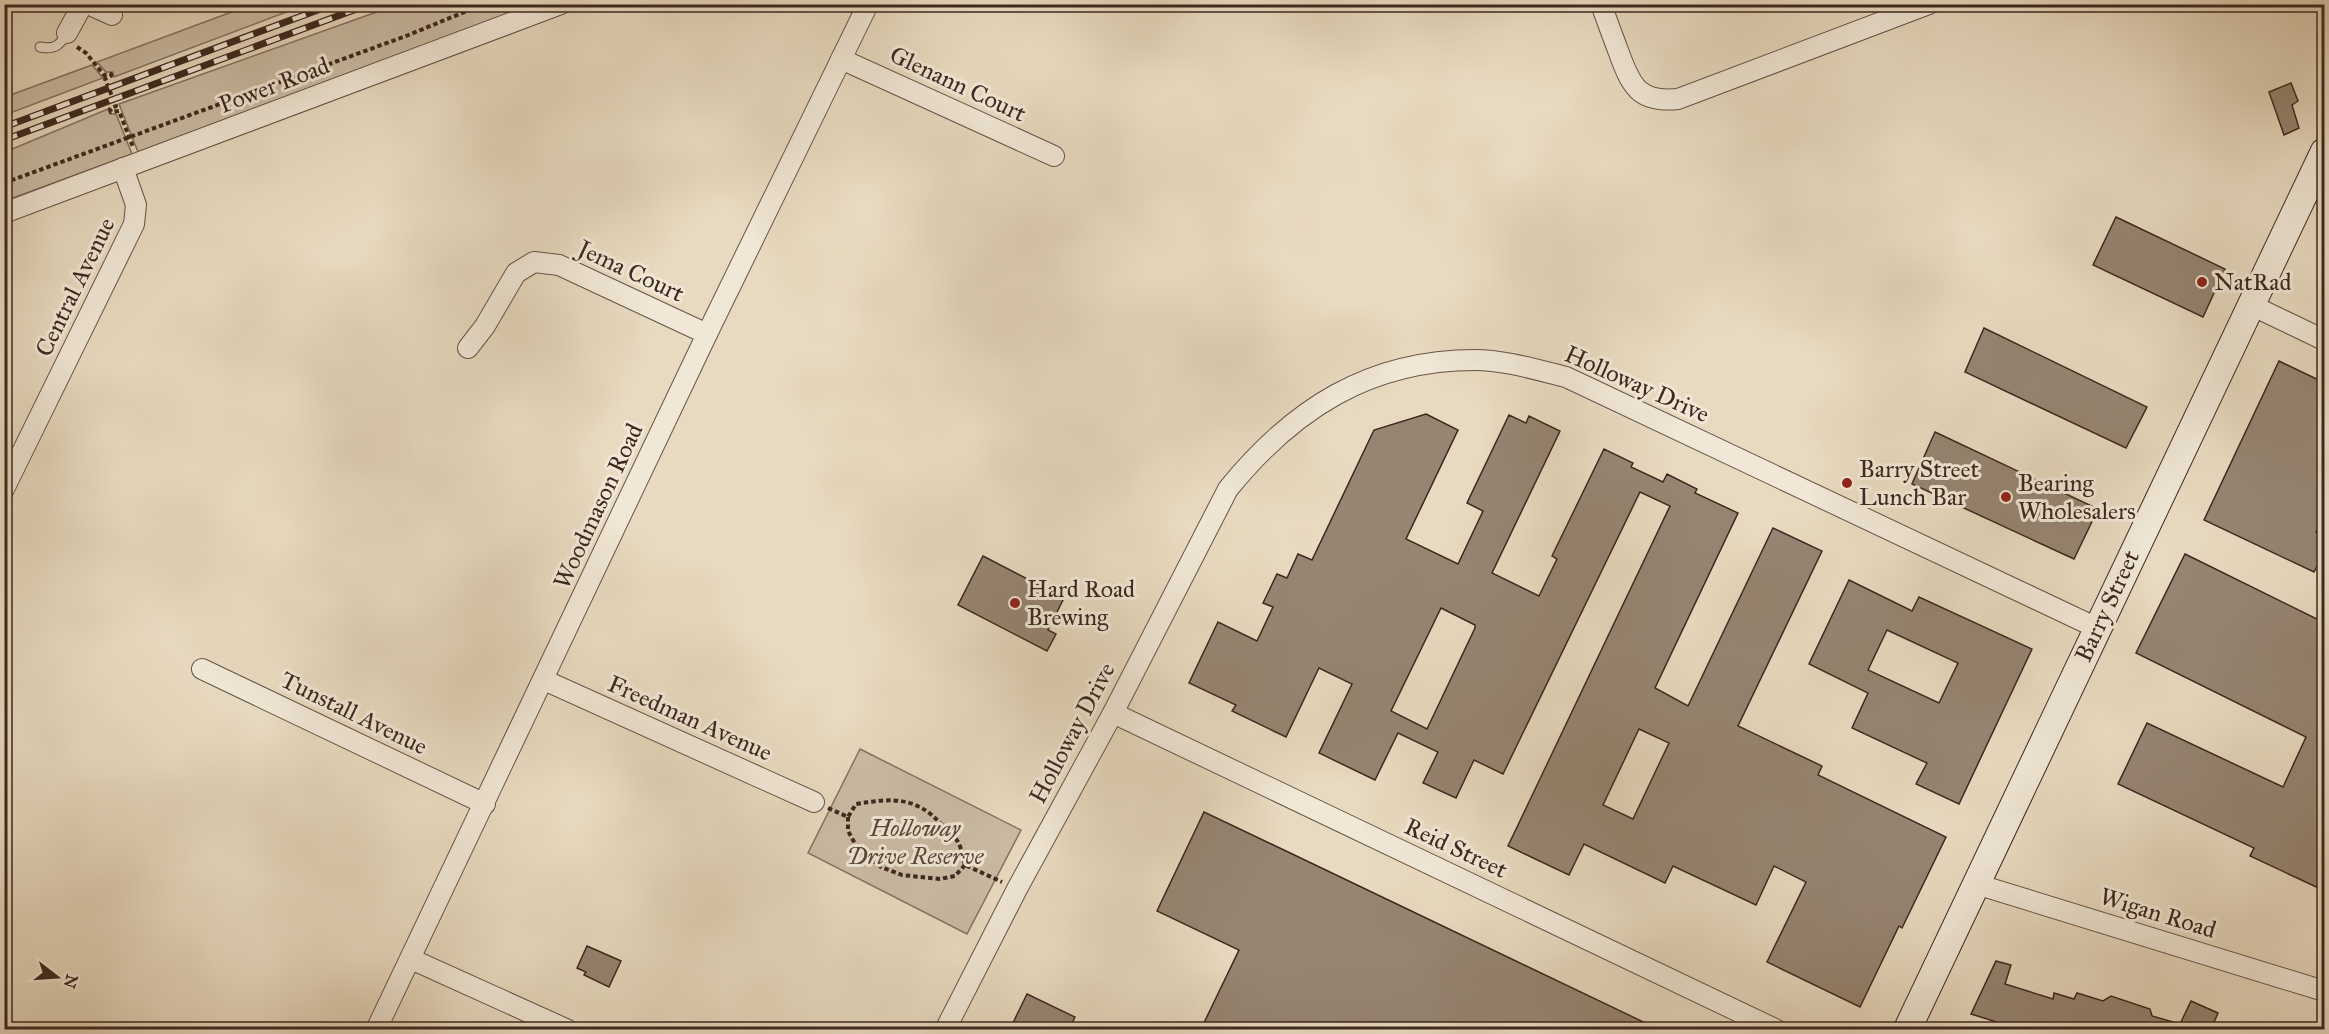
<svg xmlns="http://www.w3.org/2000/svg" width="2329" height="1034" font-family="'IM FELL Great Primer',serif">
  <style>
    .green { fill: #cbbca5; stroke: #847262; stroke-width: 1.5 }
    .building { fill: #968573; stroke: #3d281f; stroke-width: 1.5; fill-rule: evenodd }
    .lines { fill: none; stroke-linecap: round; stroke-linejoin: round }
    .lane-casing { stroke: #685447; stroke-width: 11 }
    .street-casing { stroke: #685447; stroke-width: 22 }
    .secondary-casing { stroke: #3d281f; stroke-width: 29 }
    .path { stroke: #3d281f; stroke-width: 4; stroke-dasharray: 4.5 3; stroke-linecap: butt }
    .lane { stroke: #f0e7d6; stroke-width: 9 }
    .street { stroke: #f0e7d6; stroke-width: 20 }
    .secondary { stroke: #f0e7d6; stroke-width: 27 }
    .rail-casing { stroke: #3d281f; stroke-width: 7 }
    .rail { stroke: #f0e7d6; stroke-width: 4.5; stroke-dasharray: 14; stroke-linecap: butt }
    .poi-dot { fill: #8f2418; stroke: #f0e7d6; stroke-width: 2 }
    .labels { text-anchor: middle; stroke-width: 6; stroke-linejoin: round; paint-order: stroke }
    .street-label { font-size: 24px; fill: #3d281f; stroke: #f0e7d6 }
    .poi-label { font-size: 24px; fill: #3d281f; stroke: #f0e7d6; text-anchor: start }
    .park-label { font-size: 24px; font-style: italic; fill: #59463a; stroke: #f0e7d6 }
  </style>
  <rect width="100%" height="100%" fill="#e8dac0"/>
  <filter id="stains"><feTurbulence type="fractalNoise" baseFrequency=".00333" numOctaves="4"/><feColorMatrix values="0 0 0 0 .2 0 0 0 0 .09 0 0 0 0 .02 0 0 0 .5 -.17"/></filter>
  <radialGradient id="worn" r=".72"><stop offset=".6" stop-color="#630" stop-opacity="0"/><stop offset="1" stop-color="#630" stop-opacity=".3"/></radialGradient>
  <!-- green -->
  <g class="green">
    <polygon points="253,4 305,5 114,77 113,72 106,72 97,62"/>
    <polygon points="399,4 531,5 138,152 119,104"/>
    <polygon points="92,65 103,78 5,115 5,97"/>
    <polygon points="108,109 110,114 116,114 132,154 5,201 5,152"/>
    <polygon points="860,749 1021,830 967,934 808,853"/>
  </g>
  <!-- building -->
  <g class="building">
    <polygon points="2291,83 2298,101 2292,105 2299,128 2284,135 2269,92"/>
    <polygon points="2116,217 2225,269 2203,317 2093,265"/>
    <polygon points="1984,328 2147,407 2126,448 1965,372"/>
    <polygon points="2279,361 2325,383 2325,515 2316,532 2325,536 2325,551 2314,572 2204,520"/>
    <path d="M1426 414 1458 430 1406 539 1458 564 1483 511 1467 503 1509 415 1526 423 1529 416 1560 431 1492 573 1539 596 1557 559 1552 556 1604 449 1633 463 1631 467 1663 482 1667 474 1697 489 1695 493 1738 513 1655 688 1688 706 1773 528 1822 551 1738 726 1822 766 1818 775 1946 837 1902 928 1899 926 1860 1007 1767 962 1806 882 1774 866 1756 905 1673 866 1665 883 1584 844 1569 875 1508 846 1670 506 1640 492 1503 774 1474 760 1456 798 1423 783 1438 752 1398 733 1375 780 1319 753 1352 684 1319 668 1286 737 1232 711 1236 705 1189 683 1218 622 1257 641 1273 607 1263 603 1277 574 1287 578 1298 554 1312 560 1374 430ZM1441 608 1475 625V628L1427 729 1391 711ZM1639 729 1669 743 1633 819 1603 805Z"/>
    <polygon points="1935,432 2098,509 2074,559 1912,484"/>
    <polygon points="2185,554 2325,623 2325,891 2250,856 2254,848 2118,784 2147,723 2283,787 2306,737 2136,653"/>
    <polygon points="983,556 1064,598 1048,630 1056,634 1047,651 958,605"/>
    <path d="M1849 580 1912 611 1919 597 2032 649 1959 804 1916 784 1927 763 1852 728 1868 693 1809 664ZM1887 630 1958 663 1939 703 1868 670Z"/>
    <polygon points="1204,812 1286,851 1658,1029 1201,1029 1239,950 1157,911"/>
    <polygon points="587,946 621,961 609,987 584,975 586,972 577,968"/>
    <polygon points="1996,961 2011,965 2005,984 2053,999 2054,993 2074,999 2077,993 2103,1001 2111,996 2150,1009 2152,1016 2180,1024 2191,1001 2218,1013 2211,1029 2019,1029 1971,1014"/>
    <polygon points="1027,994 1075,1017 1069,1029 1010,1029"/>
  </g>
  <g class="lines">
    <defs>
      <path id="lane" d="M40 47C55 50 60 45 67 33"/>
      <g id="street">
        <polyline points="88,4 112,15"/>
        <path d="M1601 4C1607 21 1613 37 1619 53 1631 86 1639 103 1678 99L1929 4"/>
        <polyline points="67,33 83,4"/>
        <polyline points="841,59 1054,156"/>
        <polyline points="4,213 561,4"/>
        <polyline points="2251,305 2324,340"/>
        <polyline points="468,348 485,326 516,273 534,262 559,265 707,334"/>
        <polyline points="4,489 134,224 136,205 123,168"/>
        <polyline points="202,669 485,804"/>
        <polyline points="544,680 814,802"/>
        <polyline points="1113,713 1777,1030"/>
        <polyline points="1976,884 2324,991"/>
        <polyline points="411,959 568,1030"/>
        <polyline points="376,1030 707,334 868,4"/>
        <path d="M945 1030 1017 889 1113 713 1228 489C1293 409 1369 360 1475 360 1505 360 1537 370 1566 377L2097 628"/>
      </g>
      <polyline id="secondary" points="1907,1030 2324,152"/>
    </defs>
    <!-- lane casing -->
    <use href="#lane" class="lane-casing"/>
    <!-- street casing -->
    <use href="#street" class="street-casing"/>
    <!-- secondary casing -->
    <use href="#secondary" class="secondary-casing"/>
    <!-- path -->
    <g class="path">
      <polyline points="77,47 86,53 104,75 111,74 111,76 105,79 116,106 110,109 111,112 119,111 133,147"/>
      <polyline points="4,183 406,36 484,4"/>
      <path d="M828 808 848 817 856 804C892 798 916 796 942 825 947 830 955 836 958 842 962 849 963 858 965 865L1002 882"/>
      <polyline points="848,817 848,831 858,849 881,867 902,875 940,879 955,876 965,865"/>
    </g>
    <!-- lane -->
    <use href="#lane" class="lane"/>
    <!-- street -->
    <use href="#street" class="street"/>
    <!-- secondary -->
    <use href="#secondary" class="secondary"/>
    <defs>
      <g id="rail">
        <polyline points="4,127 334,4"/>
        <polyline points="4,140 370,4"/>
      </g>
    </defs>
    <!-- rail casing -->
    <use href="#rail" class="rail-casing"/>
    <!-- rail -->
    <use href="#rail" class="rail"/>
  </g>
  <!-- markers -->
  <g class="poi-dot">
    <circle cx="2202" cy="282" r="6"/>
    <circle cx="1847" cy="483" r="6"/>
    <circle cx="2006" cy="497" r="6"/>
    <circle cx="1015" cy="603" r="6"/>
  </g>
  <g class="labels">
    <!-- street labels -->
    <g class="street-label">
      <text transform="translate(958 84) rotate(25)" y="8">Glenann Court</text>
      <text transform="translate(274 85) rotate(-21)" y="8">Power Road</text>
      <text transform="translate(631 271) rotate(25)" y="8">Jema Court</text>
      <text transform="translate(75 287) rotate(-64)" y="8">Central Avenue</text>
      <text transform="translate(1637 384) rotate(24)" y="8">Holloway Drive</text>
      <text transform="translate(598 506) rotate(-65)" y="8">Woodmason Road</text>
      <text transform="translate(2107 606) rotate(-65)" y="8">Barry Street</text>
      <text transform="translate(354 713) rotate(26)" y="8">Tunstall Avenue</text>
      <text transform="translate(690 718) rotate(24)" y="8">Freedman Avenue</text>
      <text transform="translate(1072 733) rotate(-62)" y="8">Holloway Drive</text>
      <text transform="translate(1456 848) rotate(25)" y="8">Reid Street</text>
      <text transform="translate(2158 913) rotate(17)" y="8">Wigan Road</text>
    </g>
    <!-- poi labels -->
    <g class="poi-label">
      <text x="2214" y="290">NatRad</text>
      <text x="1859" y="477">Barry Street<tspan x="1859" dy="28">Lunch Bar</tspan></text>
      <text x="2018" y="491">Bearing<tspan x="2018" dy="28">Wholesalers</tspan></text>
      <text x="1027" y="597">Hard Road<tspan x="1027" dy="28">Brewing</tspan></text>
    </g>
    <!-- park labels -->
    <g class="park-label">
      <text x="915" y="836">Holloway<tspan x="915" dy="28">Drive Reserve</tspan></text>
    </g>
  </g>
  <!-- margin -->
  <rect width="2329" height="1034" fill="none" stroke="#e8dac0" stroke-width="24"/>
  <rect x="6" y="6" width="2317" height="1022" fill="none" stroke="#3d281f" stroke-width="3"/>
  <rect x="12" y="12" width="2305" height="1010" fill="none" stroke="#3d281f" stroke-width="1.5"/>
  <!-- north arrow -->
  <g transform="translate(57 977) rotate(107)" stroke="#f0e7d6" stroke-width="4.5" paint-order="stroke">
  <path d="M0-4.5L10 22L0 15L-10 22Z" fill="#3d281f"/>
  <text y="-9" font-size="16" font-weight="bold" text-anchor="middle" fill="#3d281f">N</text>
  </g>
  <rect width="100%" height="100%" filter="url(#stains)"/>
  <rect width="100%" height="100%" fill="url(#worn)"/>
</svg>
